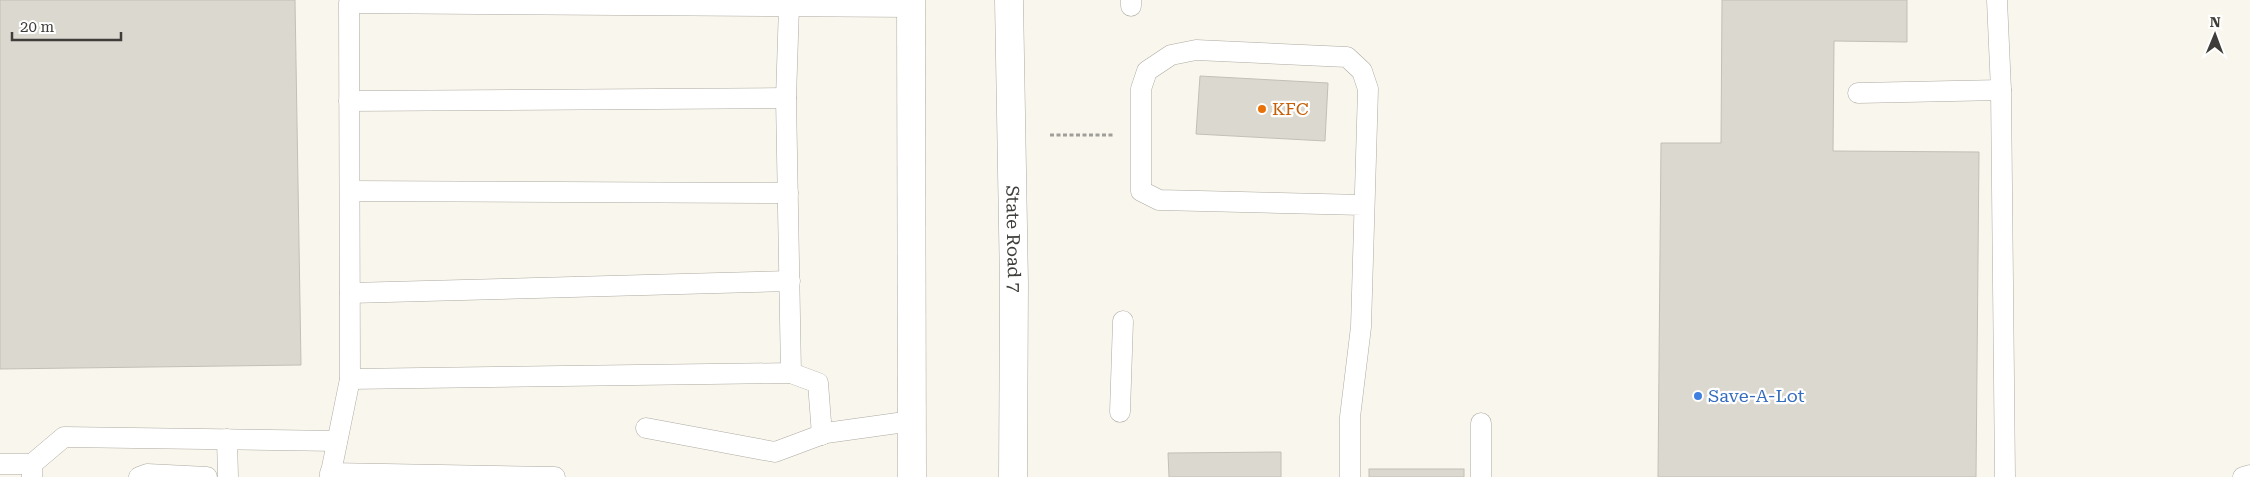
<svg xmlns="http://www.w3.org/2000/svg" width="2250" height="477" font-family="'Roboto Serif',serif">
  <style>
    .building { fill: #dbd8cf; stroke: #c2c0b6 }
    .lines { fill: none; stroke-linecap: round; stroke-linejoin: round }
    .lane-casing { stroke: #adaaa1; stroke-width: 21 }
    .primary-casing { stroke: #adaaa1; stroke-width: 29 }
    .path { stroke: #a09e98; stroke-width: 3; stroke-dasharray: 4 2.5; stroke-linecap: butt }
    .lane { stroke: #fff; stroke-width: 20 }
    .primary { stroke: #fff; stroke-width: 28 }
    .food-dot { fill: #e8710a; stroke: #fff; stroke-width: 2 }
    .shop-dot { fill: #3f7fe0; stroke: #fff; stroke-width: 2 }
    .labels { text-anchor: middle; stroke-width: 4.5; stroke-linejoin: round; paint-order: stroke }
    .food-label { font-size: 18px; fill: #c56008; stroke: #fff; text-anchor: start }
    .street-label { font-size: 18px; fill: #3e3d39; stroke: #fff }
    .shop-label { font-size: 18px; fill: #366cbe; stroke: #fff; text-anchor: start }
  </style>
  <rect width="100%" height="100%" fill="#f9f6ed"/>
  <!-- building -->
  <g class="building">
    <polygon points="0,0 295,0 301,365 0,369"/>
    <polygon points="1722,0 1907,0 1907,42 1834,41 1833,151 1979,152 1976,477 1658,477 1661,143 1721,143"/>
    <polygon points="1200,76 1328,83 1325,141 1196,134"/>
    <polygon points="1281,452 1281,477 1169,477 1168,453"/>
    <rect x="1369" y="469" width="95" height="8"/>
  </g>
  <g class="lines">
    <defs>
      <g id="lane">
        <polyline points="1997,0 2001,90 2005,477"/>
        <polyline points="1131,6 1131,0"/>
        <polyline points="1858,93 2001,90"/>
        <polyline points="349,101 786,98"/>
        <polyline points="350,191 788,193"/>
        <polyline points="350,293 790,281"/>
        <polyline points="791,373 818,383 822,435"/>
        <polyline points="350,379 791,373 786,98 789,6"/>
        <polyline points="1120,412 1123,321"/>
        <polyline points="1481,423 1481,477"/>
        <polyline points="646,428 775,452 826,433 912,421"/>
        <polyline points="227,439 228,477"/>
        <polyline points="0,464 32,464"/>
        <polyline points="330,473 555,477"/>
        <polyline points="32,477 32,464 64,437 337,441"/>
        <polyline points="139,477 147,474 207,477"/>
        <polyline points="330,477 350,379 349,3 911,7"/>
        <polyline points="1350,477 1350,417 1361,327 1368,89 1362,71 1347,57 1196,50 1171,55 1147,71 1141,89 1141,191 1159,200 1363,205"/>
        <polyline points="2243,477 2250,475"/>
      </g>
      <g id="primary">
        <polyline points="911,0 912,477"/>
        <path id="s1" d="M1009 0 1014 284 1013 477"/>
      </g>
    </defs>
    <!-- lane casing -->
    <use href="#lane" class="lane-casing"/>
    <!-- primary casing -->
    <use href="#primary" class="primary-casing"/>
    <!-- path -->
    <polyline class="path" points="1050,135 1113,135"/>
    <!-- lane -->
    <use href="#lane" class="lane"/>
    <!-- primary -->
    <use href="#primary" class="primary"/>
  </g>
  <!-- markers -->
  <circle class="food-dot" cx="1262" cy="109" r="5"/>
  <circle class="shop-dot" cx="1698" cy="396" r="5"/>
  <g class="labels">
    <!-- food labels -->
    <g class="food-label">
      <text x="1272" y="115">KFC</text>
    </g>
    <!-- street labels -->
    <g class="street-label">
      <text dy="6" stroke="none"><textPath href="#s1" startOffset="239">State Road 7</textPath></text>
    </g>
    <!-- shop labels -->
    <g class="shop-label">
      <text x="1708" y="402">Save-A-Lot</text>
    </g>
  </g>
  <!-- north arrow -->
  <g transform="translate(2215 35) rotate(1)" stroke="#ffffff" stroke-width="4" paint-order="stroke">
  <path d="M0-4L9 19L0 12L-9 19Z" fill="#3e3d39"/>
  <text y="-8" font-size="14" font-weight="bold" text-anchor="middle" fill="#3e3d39">N</text>
  </g>
  <!-- scale -->
  <path d="M12 32v8h109v-8" fill="none" stroke="#3e3d39" stroke-width="2.5"/>
  <text x="20" y="32" font-size="15" fill="#3e3d39" stroke="#ffffff" stroke-width="4" paint-order="stroke">20 m</text>
</svg>
